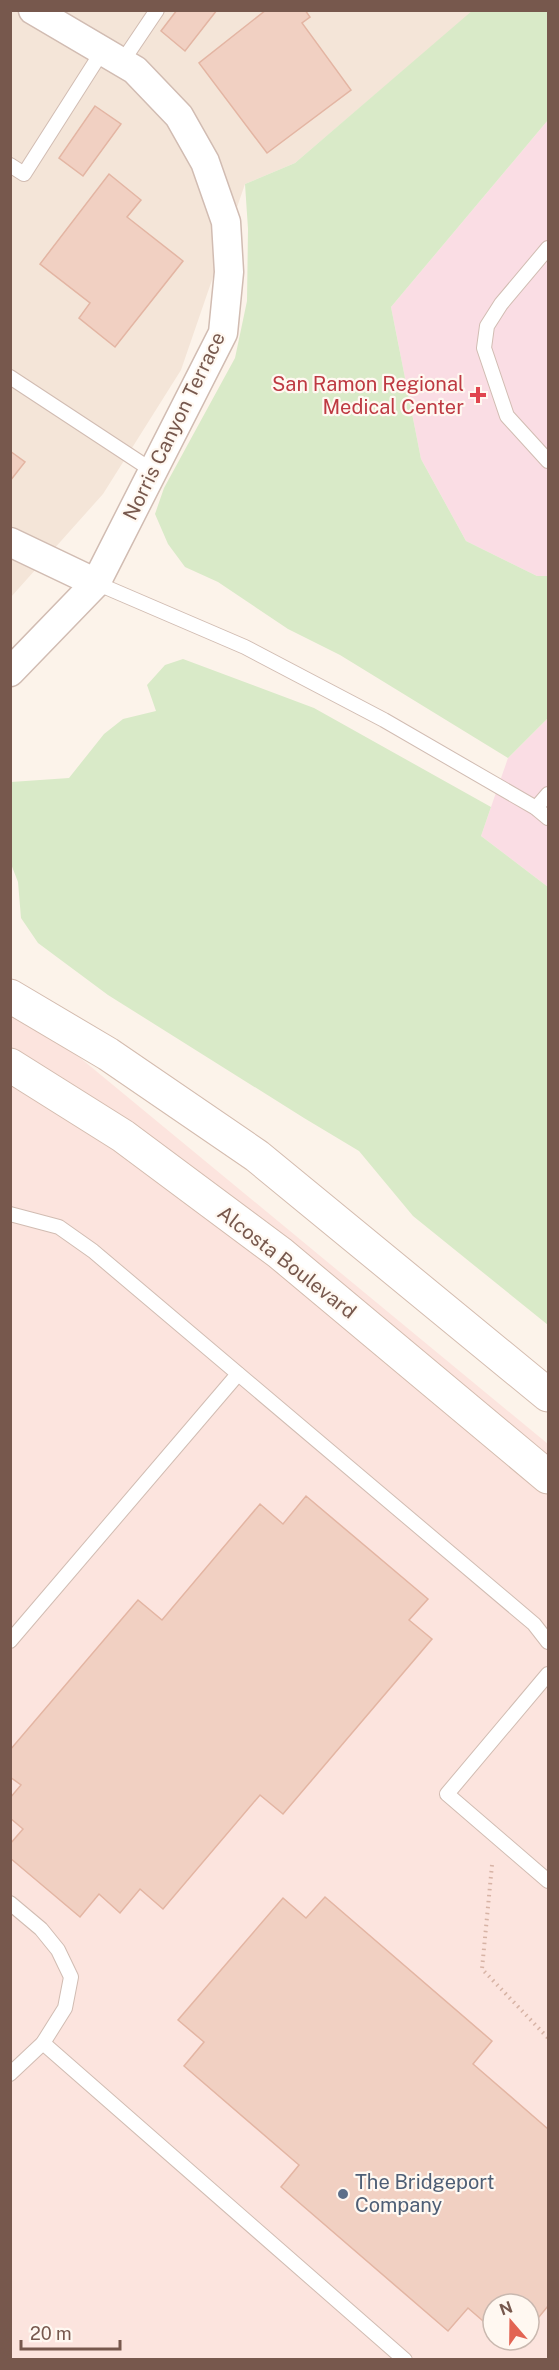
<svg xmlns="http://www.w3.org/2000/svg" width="559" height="2370" font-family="'Public Sans',sans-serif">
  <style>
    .residential { fill: #f4e5d8 }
    .commercial { fill: #fce4de; fill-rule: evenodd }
    .medical { fill: #fadde4 }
    .green { fill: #d9eac8 }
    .building { fill: #f1d0c2; stroke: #e3b5a3; stroke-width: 1.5 }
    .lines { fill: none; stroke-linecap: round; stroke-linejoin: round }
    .service-casing { stroke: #d1bcb2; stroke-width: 16 }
    .minor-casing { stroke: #d1bcb2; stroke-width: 31 }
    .secondary-casing { stroke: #d4bcaf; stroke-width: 35 }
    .path { stroke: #d7b3a5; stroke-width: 4; stroke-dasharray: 1.5 4.5; stroke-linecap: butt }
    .service { stroke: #fff; stroke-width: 14 }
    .minor { stroke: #fff; stroke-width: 28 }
    .secondary { stroke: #fff; stroke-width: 33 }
    .health-dot { fill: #e0444e; stroke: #fff8f1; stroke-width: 2 }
    .service-dot { fill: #5c6f8a; stroke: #fff8f1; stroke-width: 2 }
    .labels { text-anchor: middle; stroke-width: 4.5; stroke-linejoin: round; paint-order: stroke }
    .health-label { font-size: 20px; fill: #be3a42; stroke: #fff8f1; text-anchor: end }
    .street-label { font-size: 20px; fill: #77584d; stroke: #fff8f1 }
    .service-label { font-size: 20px; fill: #4e5e75; stroke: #fff8f1; text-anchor: start }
  </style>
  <rect width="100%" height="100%" fill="#fcf3ea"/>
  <!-- residential -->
  <polygon class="residential" points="11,11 473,11 295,163 245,184 181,370 103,494 11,597"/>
  <!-- commercial -->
  <path class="commercial" d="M10 1000 548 1444V2359H11ZM493 2304H529V2340H493Z"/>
  <!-- medical -->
  <g class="medical">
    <polygon points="548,120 548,576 537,576 466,541 421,459 391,307"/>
    <polygon points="548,718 548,887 481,836 508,758"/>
  </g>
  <!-- green -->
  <g class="green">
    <polygon points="473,10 548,11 548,120 391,307 421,459 466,541 537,576 548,576 548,718 508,758 340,655 288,629 218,582 185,567 168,544 155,514 164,488 235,358 247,301 248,229 245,184 295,163"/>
    <polygon points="183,659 314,708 491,807 481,836 548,887 548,1325 413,1216 359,1151 304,1118 108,995 38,943 21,918 18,882 11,864 11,782 69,778 104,734 123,719 156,711 147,685 165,665"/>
  </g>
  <!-- building -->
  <g class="building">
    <polygon points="177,10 217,10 185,51 161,31"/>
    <polygon points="266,10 305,10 310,17 302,23 351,90 267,153 199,63"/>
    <polygon points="95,106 121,124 83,176 59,158"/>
    <polygon points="109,174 141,200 127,217 183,261 115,347 79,318 90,303 40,264"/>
    <polygon points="10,451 25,462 10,481"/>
    <polygon points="306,1496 428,1599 409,1620 432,1639 283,1814 260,1795 163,1909 140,1889 120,1913 99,1894 80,1917 10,1858 10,1844 23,1829 10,1818 10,1798 21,1785 10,1777 10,1750 138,1600 162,1620 260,1504 283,1524"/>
    <polygon points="325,1897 492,2041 473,2064 548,2129 548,2306 534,2323 529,2319 529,2304 493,2304 493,2324 490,2327 468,2308 448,2331 281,2187 299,2165 184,2066 204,2042 178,2020 283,1898 306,1918"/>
  </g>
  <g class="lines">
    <defs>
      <g id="service">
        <polyline points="122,62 157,10"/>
        <polyline points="10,165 24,174 103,50"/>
        <polyline points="548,248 501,304 487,326 484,348 507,416 548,461"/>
        <polyline points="10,377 153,471"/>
        <polyline points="96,583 245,647 384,720 536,808 548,818"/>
        <polyline points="536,808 548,794"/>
        <polyline points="10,1214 59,1227 93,1251 534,1624 548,1642"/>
        <polyline points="10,1641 238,1374"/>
        <polyline points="548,1674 447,1794 548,1881"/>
        <polyline points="10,1903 41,1929 58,1950 71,1977 65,2008 43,2043 10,2074"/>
        <polyline points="43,2043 405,2360"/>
      </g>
      <g id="minor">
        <polyline points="10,542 96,583"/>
        <polyline points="10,672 96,583 223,333 229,272 226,222 205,162 179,116 135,70 33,10"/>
      </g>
      <g id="secondary">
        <polyline points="10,996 108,1054 257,1156 548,1395"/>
        <polyline points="10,1065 123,1136 280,1253 548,1477"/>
      </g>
    </defs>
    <!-- service casing -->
    <use href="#service" class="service-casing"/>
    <!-- minor casing -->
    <use href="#minor" class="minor-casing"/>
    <!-- secondary casing -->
    <use href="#secondary" class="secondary-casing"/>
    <!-- path -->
    <polyline class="path" points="492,1865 482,1969 548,2038"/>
    <!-- service -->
    <use href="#service" class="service"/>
    <!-- minor -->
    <use href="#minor" class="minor"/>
    <!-- secondary -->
    <use href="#secondary" class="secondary"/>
  </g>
  <!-- markers -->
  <path class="health-dot" d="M475 386h6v6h6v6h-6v6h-6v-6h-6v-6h6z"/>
  <circle class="service-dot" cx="343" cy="2194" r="6"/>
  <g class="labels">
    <!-- health labels -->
    <g class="health-label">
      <text x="464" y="391">San Ramon Regional<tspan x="464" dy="23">Medical Center</tspan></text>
    </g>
    <!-- street labels -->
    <g class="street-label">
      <text transform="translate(174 426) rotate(-64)" y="7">Norris Canyon Terrace</text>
      <text transform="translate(287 1262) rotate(38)" y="7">Alcosta Boulevard</text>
    </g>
    <!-- service labels -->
    <g class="service-label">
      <text x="355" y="2189">The Bridgeport<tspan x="355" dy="23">Company</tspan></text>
    </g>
  </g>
  <!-- border -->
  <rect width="559" height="2370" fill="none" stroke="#77584d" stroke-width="24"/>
  <!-- north arrow -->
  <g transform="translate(511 2322) rotate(340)"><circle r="28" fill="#fff8f1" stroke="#c9b8af" stroke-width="1.5"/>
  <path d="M0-4.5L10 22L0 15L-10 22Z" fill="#e26453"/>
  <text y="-9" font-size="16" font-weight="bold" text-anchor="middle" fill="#77584d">N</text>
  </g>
  <!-- scale -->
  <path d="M21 2340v9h99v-9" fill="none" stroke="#77584d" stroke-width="3"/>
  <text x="30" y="2340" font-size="18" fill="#77584d" stroke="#fff8f1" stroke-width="4.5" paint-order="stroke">20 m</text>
</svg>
